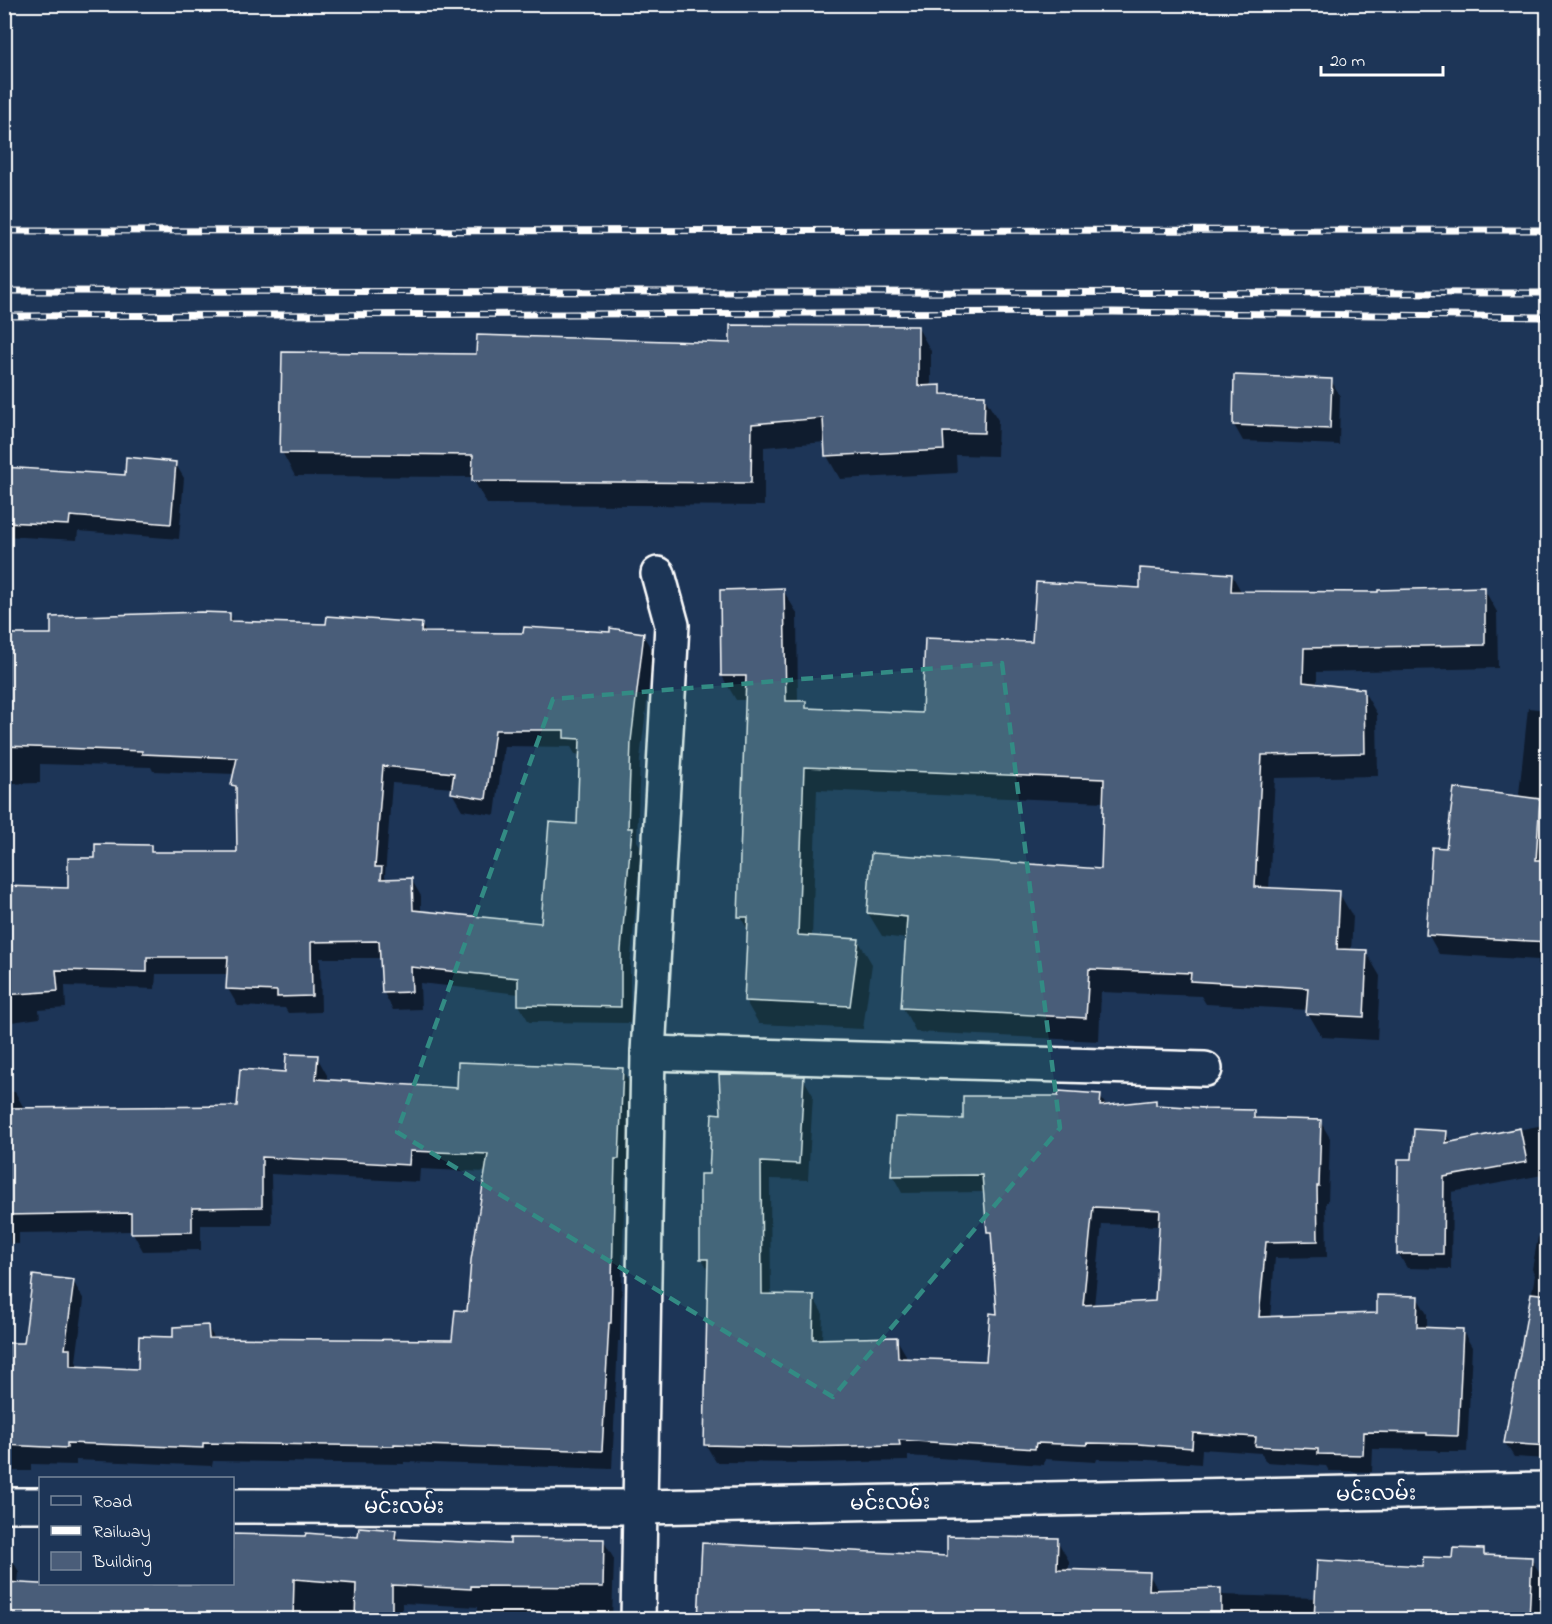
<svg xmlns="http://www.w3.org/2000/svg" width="1552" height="1624" font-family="'Indie Flower','Noto Sans Myanmar',sans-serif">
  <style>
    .shadow { fill: #0007; fill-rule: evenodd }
    .building { fill: #4a5d79; stroke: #fff; stroke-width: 1.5; fill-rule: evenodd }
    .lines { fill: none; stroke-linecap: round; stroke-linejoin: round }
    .minor-casing { stroke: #fff; stroke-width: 38 }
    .minor { stroke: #1d3557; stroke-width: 33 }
    .rail-casing { stroke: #fff; stroke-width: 7 }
    .rail { stroke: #1d3557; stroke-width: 4.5; stroke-dasharray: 14; stroke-linecap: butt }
    .marked { fill: #338b84; fill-opacity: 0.2; stroke: #338b84; stroke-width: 4.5; stroke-dasharray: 12 8; stroke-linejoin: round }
    .labels { text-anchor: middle; stroke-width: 4.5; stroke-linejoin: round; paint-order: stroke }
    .street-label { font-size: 21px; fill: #fff; stroke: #1d3557 }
  </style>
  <rect width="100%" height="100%" fill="#1d3557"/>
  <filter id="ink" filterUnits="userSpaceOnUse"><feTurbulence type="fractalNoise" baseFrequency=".0167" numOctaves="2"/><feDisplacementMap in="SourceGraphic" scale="12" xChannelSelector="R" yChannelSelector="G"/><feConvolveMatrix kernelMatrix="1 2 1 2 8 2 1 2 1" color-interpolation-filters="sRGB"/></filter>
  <g filter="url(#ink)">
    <!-- shadow -->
    <g class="shadow">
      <polygon points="918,328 931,351 931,387 940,387 945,396 984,397 998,420 997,456 956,455 957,473 840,479 827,456 826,442 764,447 764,506 487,504 474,481 474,477 295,476 282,452 478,356 731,345"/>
      <polygon points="1331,380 1340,396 1339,445 1243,441 1234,425"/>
      <polygon points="175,463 184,478 179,539 78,531 77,540 4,536 4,467 13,467 15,470 126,477"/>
      <polygon points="1232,575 1242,593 1380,594 1484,589 1497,612 1498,668 1317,672 1317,685 1363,690 1377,714 1378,776 1275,778 1269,889 1339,893 1353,917 1351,951 1366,952 1380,976 1377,1040 1322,1037 1308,1013 1308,1010 1206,1004 1201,996 1101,992 1099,1041 916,1032 903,1008 907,939 882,936 868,913 1102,870 1105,802 817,790 812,938 858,940 872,964 863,1029 759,1024 745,1000 749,932 740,916 747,700 736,700 722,676 721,591 783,590 797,613 798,702 805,703 809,710 923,715 1034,644 1141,590"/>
      <path d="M230 614 234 622 328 626 421 624 426 633 643 635 653 652 640 759 637 841 641 847 630 968V1023L529 1022 519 1005V994L420 983 421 1009 393 1010 384 993 382 958H320L321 1012 288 1013 285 1008 238 1006 228 989V974H156L155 989 65 986 66 1008 39 1010 40 1018 4 1023V888L69 889 96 859 150 846 154 854H239L237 793 233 785 235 774 153 771 151 767 40 764V783L4 784V636L53 635ZM504 746 571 747 575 754 581 755 578 826 542 925 421 912V896L411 879 387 880 385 876 392 783 453 788 452 793 462 810 495 815Z"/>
      <polygon points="1528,708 1548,710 1548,980 1538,964 1538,960 1439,954 1428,934 1447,849 1521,798 1519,794"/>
      <polygon points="317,1057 327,1075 327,1082 458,1090 622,1070 633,1088 629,1177 625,1177 620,1341 618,1341 612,1469 404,1462 404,1464 213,1461 212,1466 76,1460 76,1465 31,1464 31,1471 4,1471 4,1345 25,1345 73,1281 84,1300 76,1361 79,1368 140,1371 175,1338 207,1326 215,1339 453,1342 468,1313 486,1172 420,1169 419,1182 271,1174 272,1225 201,1225 201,1250 143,1251 132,1231 19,1233 19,1244 4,1243 4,1091 15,1092 25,1110 238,1108 286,1073"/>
      <path d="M803 1078 813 1095 808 1180 770 1179 771 1296 813 1297 823 1314 822 1340 896 1338 906 1355V1360L988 1363 999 1315 993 1239 989 1232 985 1192 902 1193 893 1176 964 1121 1100 1096 1107 1107 1155 1102 1158 1106 1253 1112 1258 1120 1320 1121 1330 1138 1328 1202H1326L1327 1257 1275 1258 1270 1318 1378 1315 1417 1297 1427 1314V1329L1462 1330 1472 1347 1467 1452H1438L1437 1450 1373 1449 1372 1472 1329 1471 1326 1466 1266 1462 1261 1453 1202 1449 1201 1464 1149 1460 1097 1459 1096 1462 1045 1459 1044 1465 908 1456V1461L810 1463 716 1462 706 1445 709 1272 702 1259 710 1175 722 1115ZM1102 1224 1160 1226 1156 1302 1094 1306Z"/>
      <polygon points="1548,1124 1548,1174 1452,1192 1451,1269 1407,1268 1398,1253 1413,1161 1446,1132 1452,1143"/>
      <polygon points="1548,1232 1548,1459 1514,1457 1505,1443 1535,1275 1532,1269 1538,1237 1546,1239"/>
      <polygon points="395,1532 400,1541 512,1545 603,1540 614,1559 612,1620 477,1620 478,1607 402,1603 402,1620 4,1620 4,1554 9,1554 19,1572 18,1584 82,1586 82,1584 232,1584 359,1539"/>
      <polygon points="1057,1540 1069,1561 1069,1571 1149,1574 1159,1592 1220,1590 1223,1595 1317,1598 1483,1551 1486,1556 1531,1558 1543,1579 1542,1605 1548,1606 1548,1620 699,1620 948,1558"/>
    </g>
    <!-- building -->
    <g class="building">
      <polygon points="730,325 918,326 918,386 941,385 941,394 985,395 984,433 943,432 944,450 825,456 823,418 752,424 751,483 472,481 473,455 280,453 282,352 476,354 477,335 730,343"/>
      <polygon points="1234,375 1332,379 1330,429 1233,425"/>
      <polygon points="126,457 176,462 171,524 70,516 69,525 4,522 4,467 125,475"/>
      <polygon points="1140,568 1232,574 1231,591 1378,592 1378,590 1485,587 1485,645 1304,648 1303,682 1364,689 1365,753 1262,755 1255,887 1340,891 1337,949 1367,950 1364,1017 1306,1014 1308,988 1190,981 1191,973 1089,969 1086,1018 901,1008 907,917 867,913 871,853 1101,869 1104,779 804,767 798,935 859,939 850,1006 744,1001 748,917 738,917 746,676 721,676 720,590 784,588 786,701 806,701 806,708 922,713 925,638 1032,642 1036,582 1140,588"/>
      <path d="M201 612 230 613V621L326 624 327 616 422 623 421 632 523 633 524 627 610 632V628L644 633 631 741 628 828H632L621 950V1007L518 1005V978L411 967 412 992 382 993 379 941 311 942 312 996 277 997V991L226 989 228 957H147V972L56 970 58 991 4 995V886L68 888V858H95V844L151 845V852H237L236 786 231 785 237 758 142 754V751L4 746V634H51V617ZM495 730H564V738L580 739 577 824 549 822 541 923 413 910 412 878 381 879 382 867H375L383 766 454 773 451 793 486 799Z"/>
      <polygon points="1454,788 1540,799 1536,860 1548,860 1548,942 1426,935 1432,847 1446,848"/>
      <polygon points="286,1054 318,1055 316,1079 457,1088 458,1062 623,1068 619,1159 615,1159 611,1323 609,1323 602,1451 394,1444 394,1446 203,1443 203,1448 67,1443 67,1448 4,1445 4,1343 24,1343 33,1275 74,1280 65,1349 70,1349 70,1366 138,1369 139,1336 173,1337 173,1327 208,1325 209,1338 452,1340 455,1310 467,1311 471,1260 488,1154 410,1151 409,1165 262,1157 262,1207 192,1208 192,1232 131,1233 131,1213 4,1215 4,1108 237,1106 240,1069 285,1072"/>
      <path d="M719 1074 804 1076 799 1164 761 1162 762 1294 814 1295 813 1339 897 1337 898 1358 986 1361 990 1313 997 1314 991 1232H987L982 1175 891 1176 895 1117 963 1119V1096H1058L1059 1091 1101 1094 1100 1106 1156 1100V1105L1204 1108V1109L1254 1110V1118L1321 1120 1319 1186H1317L1318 1241 1266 1242 1259 1317 1377 1313V1295L1418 1296 1417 1327 1463 1329 1458 1436 1427 1435V1433L1364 1432 1363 1455 1318 1454V1449L1255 1446 1256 1437 1193 1433 1192 1448 1138 1444 1088 1443 1087 1445 1036 1443 1035 1449 899 1440 900 1445 800 1447 704 1445 708 1259H700V1174H709L712 1113 721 1114ZM1093 1207 1160 1210 1155 1301 1083 1305Z"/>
      <polygon points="1520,1128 1527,1162 1444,1177 1443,1254 1397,1254 1398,1159 1412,1159 1414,1129 1447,1131 1446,1143"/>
      <polygon points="1531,1293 1548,1295 1548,1446 1504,1443"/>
      <polygon points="359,1527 396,1530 395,1539 510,1544 510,1538 604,1539 603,1587 471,1586 471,1589 392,1585 392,1620 355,1620 356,1584 294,1579 293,1620 4,1620 4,1582 40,1584 232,1584 232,1534 305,1536 306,1533 358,1537"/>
      <polygon points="947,1536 1058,1538 1057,1569 1150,1572 1149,1590 1221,1588 1221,1620 698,1620 702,1543 947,1556"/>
      <polygon points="1453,1548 1484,1549 1484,1555 1532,1557 1529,1620 1393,1620 1355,1618 1355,1620 1314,1620 1317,1560 1422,1566 1423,1557 1452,1558"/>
    </g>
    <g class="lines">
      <defs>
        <g id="minor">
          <polyline points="648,1053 1205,1069"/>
          <polyline points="4,1505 40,1505"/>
          <polyline points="232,1506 641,1507 1548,1489"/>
          <polyline points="638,1620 648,1053 672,625 658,574"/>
        </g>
      </defs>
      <!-- minor casing -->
      <use href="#minor" class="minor-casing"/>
      <!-- minor -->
      <use href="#minor" class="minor"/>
      <defs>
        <g id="rail">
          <polyline points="4,231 1548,230"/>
          <polyline points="4,291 1548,293"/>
          <polyline points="4,316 1113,312 1548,317"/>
        </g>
      </defs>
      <!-- rail casing -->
      <use href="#rail" class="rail-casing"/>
      <!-- rail -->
      <use href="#rail" class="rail"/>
    </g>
  </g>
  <!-- marked area -->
  <path class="marked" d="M1002 663 1060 1128 833 1397 397 1132 553 699Z"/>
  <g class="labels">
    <!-- street labels -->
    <g class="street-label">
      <text transform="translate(1376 1493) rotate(-1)" y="7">မင်းလမ်း</text>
      <text transform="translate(890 1502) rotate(-1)" y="7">မင်းလမ်း</text>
      <text x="404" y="1513">မင်းလမ်း</text>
    </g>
  </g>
  <!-- margin -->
  <rect width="1552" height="1624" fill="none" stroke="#1d3557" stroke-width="24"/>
  <rect x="12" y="12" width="1528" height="1600" fill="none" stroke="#fff" stroke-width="2" filter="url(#ink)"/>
  <!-- legend -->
  <rect x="39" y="1477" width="195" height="108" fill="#1d3557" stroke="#77869a" stroke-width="1.5"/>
  <rect x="51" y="1496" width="30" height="9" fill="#1d3557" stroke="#77869a" stroke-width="1.5"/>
  <text x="93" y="1507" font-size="18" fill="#ffffff">Road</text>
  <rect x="51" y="1526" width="30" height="9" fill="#ffffff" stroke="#77869a" stroke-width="1.5"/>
  <text x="93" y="1537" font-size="18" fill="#ffffff">Railway</text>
  <rect x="51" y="1552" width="30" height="18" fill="#4a5d79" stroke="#77869a" stroke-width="1.5"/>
  <text x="93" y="1567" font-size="18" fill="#ffffff">Building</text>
  <!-- scale -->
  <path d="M1321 66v9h122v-9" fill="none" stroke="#ffffff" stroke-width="3"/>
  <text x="1330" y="66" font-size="18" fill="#ffffff" stroke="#1d3557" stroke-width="4.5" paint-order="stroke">20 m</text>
</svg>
